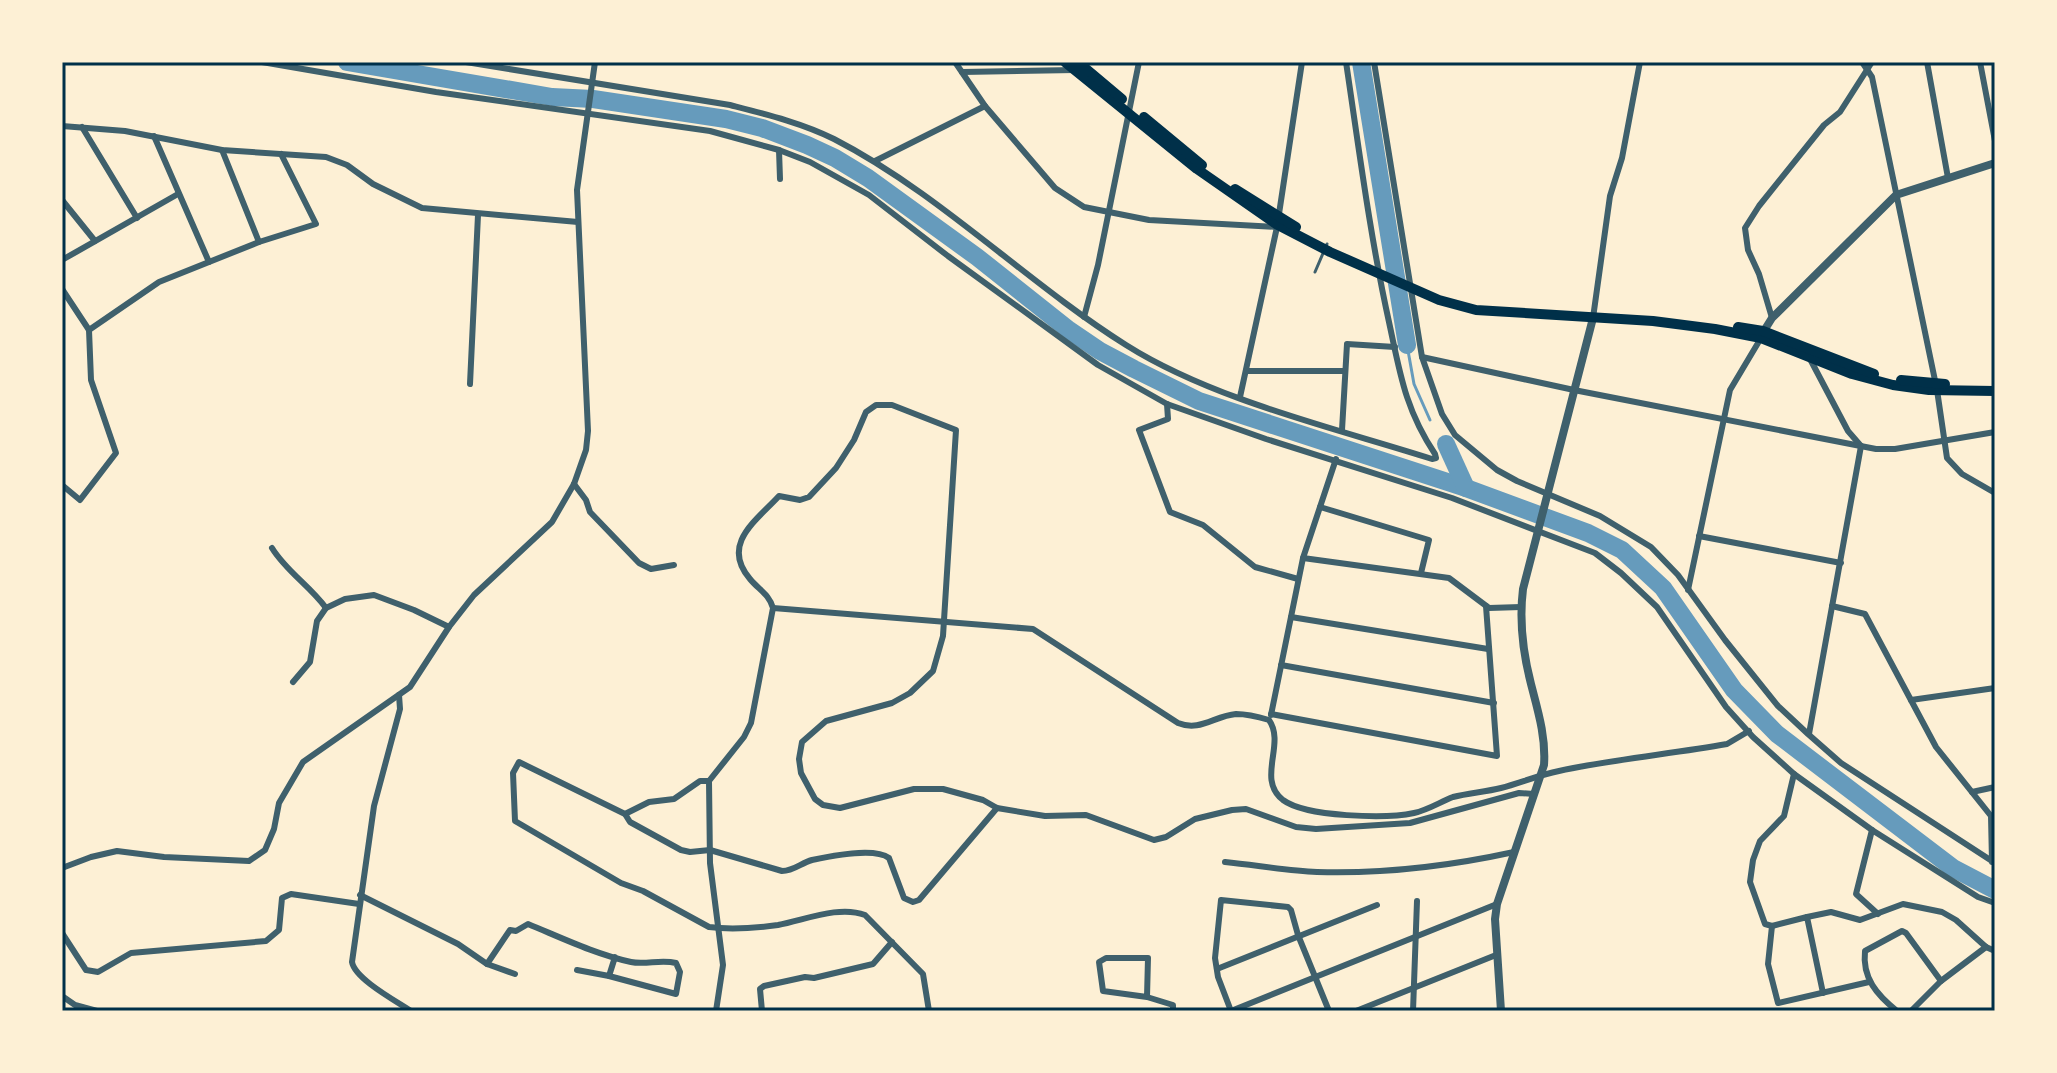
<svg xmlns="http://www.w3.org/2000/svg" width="2057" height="1073" font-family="Montserrat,sans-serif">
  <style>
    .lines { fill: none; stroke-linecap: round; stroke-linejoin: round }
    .stream { stroke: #669bbc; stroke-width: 3 }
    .river { stroke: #669bbc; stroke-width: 18 }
    .service { stroke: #3f606c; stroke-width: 3 }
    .minor { stroke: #3f606c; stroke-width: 6 }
    .tertiary { stroke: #3f606c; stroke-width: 8 }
    .primary { stroke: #003049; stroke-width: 10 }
    .neatline { fill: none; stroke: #003049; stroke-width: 3 }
  </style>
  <rect width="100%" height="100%" fill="#fdf0d5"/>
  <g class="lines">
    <!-- stream -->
    <polyline class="stream" points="1407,345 1414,384 1430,420"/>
    <!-- river -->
    <g class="river">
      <polyline points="347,62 552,97 593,99 726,119 762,128 807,145 835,158 868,178 977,257 1069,330 1100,351 1134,369 1199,401 1466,488 1588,533 1622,550 1663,588 1734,690 1777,734 1953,868 1995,890"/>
      <polyline points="1361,62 1407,345"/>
      <polyline points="1446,444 1466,488"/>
    </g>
    <!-- service -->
    <polyline class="service" points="1315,272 1327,244"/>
    <!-- minor -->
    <g class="minor">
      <polyline points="262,62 436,92 710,131 779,150 810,162 869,195 948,256 1098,365 1167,404 1266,439 1452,498 1595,553 1621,573 1657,607 1726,707 1753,737 1794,774 1872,830 1978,897 1995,903"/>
      <path d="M466 62 730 105C765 114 802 123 834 139 939 193 1026 282 1126 345 1213 400 1335 428 1432 459L1436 458 1435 454C1405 409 1400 373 1389 322 1370 236 1359 149 1346 62"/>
      <polyline points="955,62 985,106 1055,188 1084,207 1149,220 1277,227"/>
      <polyline points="1374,62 1422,357 1442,414 1455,435 1497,470 1517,481 1600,516 1651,547 1678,575 1725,640 1778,706 1808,734 1841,763 1995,863"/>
      <polyline points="1862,62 1872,77 1937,390 1947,458 1962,474 1995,493"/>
      <polyline points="1927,62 1948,178"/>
      <polyline points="1980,62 1995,141"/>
      <polyline points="962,72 1075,70"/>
      <polyline points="62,126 125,131 222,150 326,157 347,165 373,184 422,208 578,222"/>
      <polyline points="82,127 137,218"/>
      <polyline points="154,136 209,262"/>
      <polyline points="222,150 259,242"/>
      <polyline points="779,150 780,179"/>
      <polyline points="875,161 985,106"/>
      <polyline points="62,200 95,241"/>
      <polyline points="62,260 178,194"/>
      <polyline points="62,289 89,330 91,380 116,453 80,500 62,485"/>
      <polyline points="1084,317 1098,265 1139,62"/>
      <polyline points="1593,318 1610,196 1622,158 1640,62"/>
      <polyline points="1772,318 1759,274 1748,250 1745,228 1759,206 1824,125 1840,112 1872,62"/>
      <polyline points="89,330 159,282 259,242 316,224 281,154"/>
      <polyline points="1422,357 1574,390 1876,449 1895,449 1995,432"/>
      <polyline points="1809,357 1848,431 1861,446"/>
      <polyline points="1246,371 1344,371"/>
      <polyline points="470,384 478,215"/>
      <polyline points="1240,397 1277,227 1302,62"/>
      <polyline points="1167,404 1168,419 1139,430 1170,512 1203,525 1255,567 1298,579"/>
      <polyline points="1342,430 1347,344 1395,347"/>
      <polyline points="574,484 586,500 590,512 639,563 651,569 674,565"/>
      <polyline points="1320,507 1429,540 1421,573"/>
      <polyline points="1699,536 1841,563"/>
      <path d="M272 548C286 571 310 586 326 608"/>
      <polyline points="1303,558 1449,578 1489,608 1521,607"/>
      <polyline points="1688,590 1730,390 1761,338"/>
      <polyline points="1832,606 1865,614 1936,747 1991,816 1992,862"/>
      <path d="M773 608 1033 629 1178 723C1200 732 1214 716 1236 714 1246 714 1259 717 1269 720 1286 744 1256 779 1283 800 1306 817 1386 819 1414 813 1428 810 1440 802 1453 797 1469 793 1485 792 1501 788 1520 783 1539 775 1559 771 1614 759 1671 754 1727 744L1749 731"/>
      <polyline points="1291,617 1488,649"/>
      <polyline points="1281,665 1494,703"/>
      <polyline points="293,682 310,662 317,621 326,608 345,599 374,595 414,610 449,627"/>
      <path d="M399 695 400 709 374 806 352 962C355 979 396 1001 411 1011"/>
      <polyline points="1911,700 1995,688"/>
      <polyline points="1271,714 1497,756 1486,606"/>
      <polyline points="1271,715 1303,558 1336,459"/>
      <polyline points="1809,734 1861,446"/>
      <polyline points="1794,774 1784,816 1760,841 1753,860 1750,882 1765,924 1772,926 1768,964 1778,1003 1869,982"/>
      <polyline points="1972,792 1995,787"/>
      <polyline points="625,814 649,802 674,799 700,781 709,781"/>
      <polyline points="1872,830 1856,894 1878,914"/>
      <path d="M1225 862C1256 865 1287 871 1317 872 1383 874 1450 866 1514 852"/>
      <polyline points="62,868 91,857 117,851 164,857 249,861 265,850 274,829 279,803 303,762 410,687 449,627 474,595 552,522 574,484 586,450 588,431 577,190 595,62"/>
      <polyline points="360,895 458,944 487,964 515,974"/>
      <polyline points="1807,917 1831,912 1860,920 1903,904 1942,912 1956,920 1986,947 1995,951"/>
      <polyline points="1772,926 1807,917 1823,993"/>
      <polyline points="62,933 86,970 98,972 131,953 266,941 279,930 282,898 291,894 359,904"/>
      <path d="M487 964 510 930 516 931 528 924C562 938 595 954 631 962 646 965 661 959 676 963L680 972 676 994 609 976 615 957"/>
      <polyline points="1217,969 1377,905"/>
      <polyline points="577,970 609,976"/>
      <polyline points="62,996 75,1005 97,1011"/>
      <polyline points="1147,997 1148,958 1106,958 1099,962 1103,991 1147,997 1173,1005 1173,1011"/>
      <path d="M716 1011 723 965 710 863 709 781 744 737 751 723 773 608C769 594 759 590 750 579 720 544 757 520 779 496L800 500 809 497 836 468 854 440 866 412 876 405H892L956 430 943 636 933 671 910 693 892 703 826 721 802 742 799 759 801 773 815 799 823 805 840 808 914 789H943L983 800 997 808 1045 816 1086 815 1154 840 1166 837 1195 819 1232 810 1246 809 1296 827 1316 829 1410 823 1519 793 1534 794"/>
      <polyline points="762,1011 760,989 764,986 805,977 814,978 873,964 892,942"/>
      <path d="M929 1011 923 974 865 915C839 905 805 920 778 925 756 928 731 930 709 927L643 891 621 883 515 821 513 773 519 762 625 814 630 822 681 850 690 852 710 850 782 871C794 871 801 863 812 860 831 856 874 847 889 858L904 898 913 902 919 900 997 808"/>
      <polyline points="1231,1011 1218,977 1215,958 1221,900 1288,907 1291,910 1298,935 1329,1011"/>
      <polyline points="1231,1011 1497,904"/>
      <polyline points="1356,1011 1496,955"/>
      <polyline points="1413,1011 1417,901"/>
      <path d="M1897 1011C1877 995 1862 978 1865 951L1902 931 1906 933 1941 981"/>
      <polyline points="1911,1011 1941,981 1986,947"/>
    </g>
    <!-- tertiary -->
    <g class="tertiary">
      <polyline points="1762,334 1772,318 1896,195 1995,163"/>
      <path d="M1501 1011 1495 919 1497 904 1544 765C1546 737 1538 711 1531 684 1523 653 1519 621 1523 589L1593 318"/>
    </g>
    <!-- primary -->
    <g class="primary">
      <polyline points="1065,62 1197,169 1276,224 1330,252 1439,300 1476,310 1653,321 1715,329 1761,338 1852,374 1893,385 1929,390 1995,391"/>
      <polyline points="1078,62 1122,99"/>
      <polyline points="1144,117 1202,165"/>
      <polyline points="1235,189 1296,227"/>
      <polyline points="1738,327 1763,331 1874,374"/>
      <polyline points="1901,380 1945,384"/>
    </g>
  </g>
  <!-- border -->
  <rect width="2057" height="1073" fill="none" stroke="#fdf0d5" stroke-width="128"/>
  <rect x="64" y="64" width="1929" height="945" class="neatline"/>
</svg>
